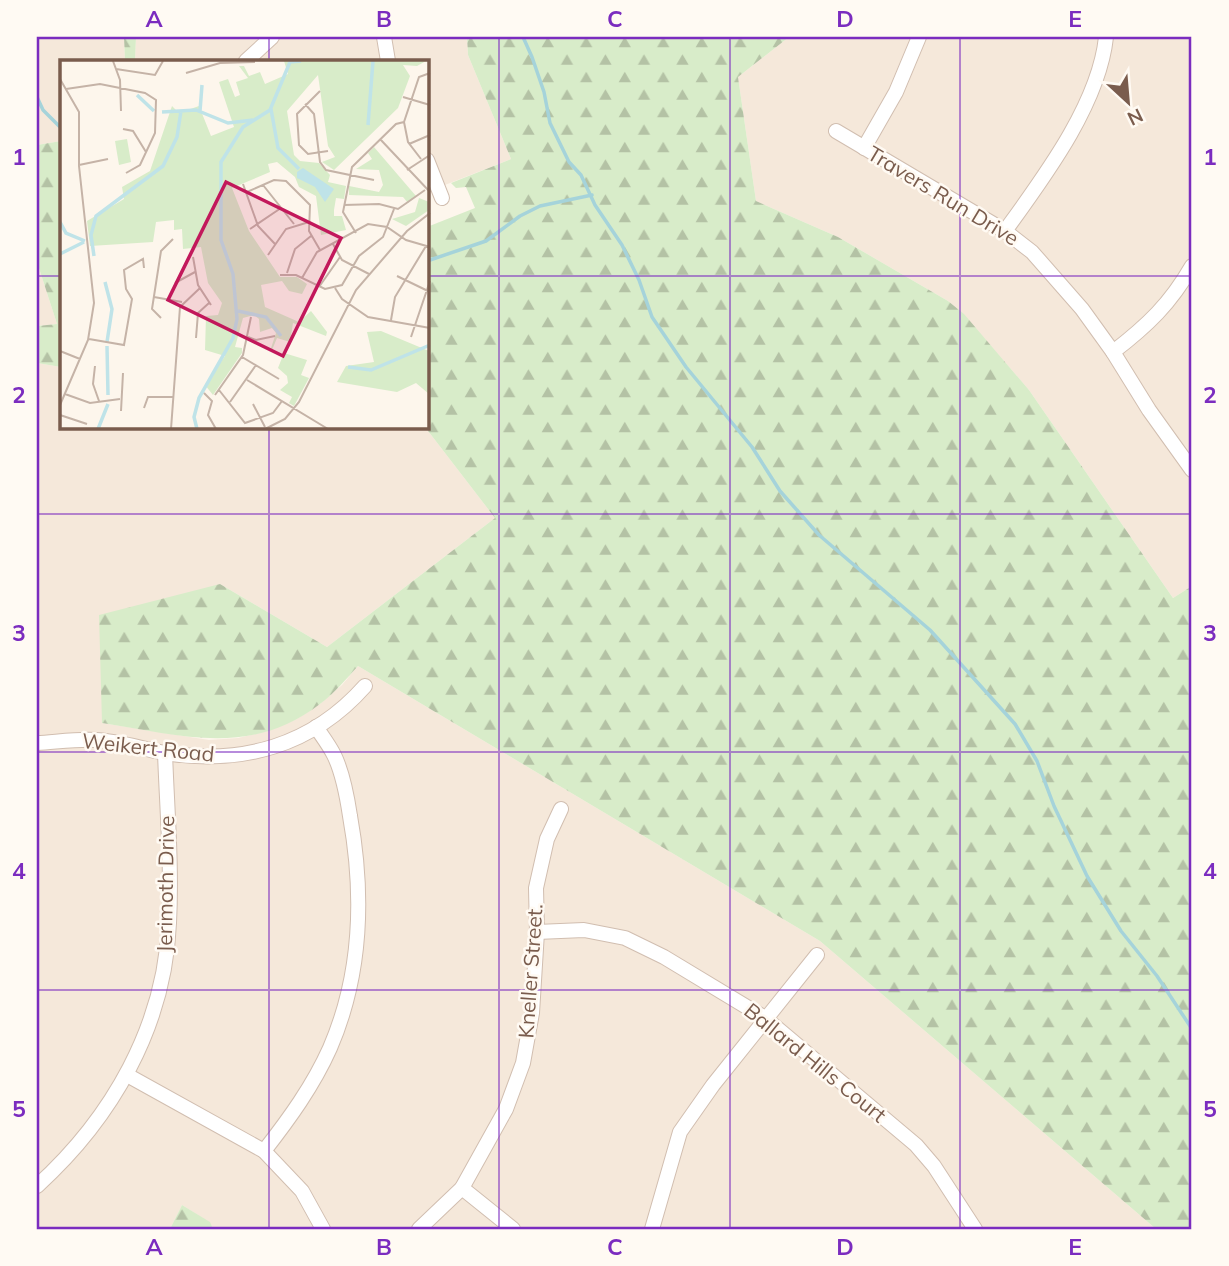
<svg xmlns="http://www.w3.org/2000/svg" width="1229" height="1266" font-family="Mulish,sans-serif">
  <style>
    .residential { fill: #f5e8da }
    .forest { fill: url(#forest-firs) }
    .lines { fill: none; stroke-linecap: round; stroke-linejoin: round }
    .stream { stroke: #a5d3da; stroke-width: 3.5 }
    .minor-casing { stroke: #d1beb0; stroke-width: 16 }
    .minor { stroke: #fff; stroke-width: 14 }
    .grid { fill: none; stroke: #7b2cbf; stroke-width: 2; stroke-opacity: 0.55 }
    .labels { text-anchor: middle; stroke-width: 5; stroke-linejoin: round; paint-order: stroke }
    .street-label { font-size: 21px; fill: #7a5c4d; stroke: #fffaf3 }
    .inset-river { fill: none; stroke: #bfe3e8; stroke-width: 3.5 }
    .inset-road { fill: none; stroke: #c5b3a7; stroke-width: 2 }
    .view { fill: #c2185b; fill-opacity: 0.15; stroke: #c2185b; stroke-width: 3.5 }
    .inset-edge { fill: none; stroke: #7a5c4d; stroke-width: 3.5 }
    .neatline { fill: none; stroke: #7b2cbf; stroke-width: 2.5 }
    .grid-label { font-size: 23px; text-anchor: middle; font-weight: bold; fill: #7b2cbf }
  </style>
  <defs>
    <pattern id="forest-firs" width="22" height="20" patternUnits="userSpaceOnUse" patternTransform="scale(1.75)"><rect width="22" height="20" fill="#d8ecc9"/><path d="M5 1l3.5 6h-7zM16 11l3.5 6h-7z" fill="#b4c2a5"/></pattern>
  </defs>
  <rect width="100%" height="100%" fill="#fdf6ec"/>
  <!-- residential -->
  <g class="residential">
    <polygon points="37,37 124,37 125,61 61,61 61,141 37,145"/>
    <polygon points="136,37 467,37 468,55 511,159 427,192 427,61 135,61"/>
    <polygon points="789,37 1192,37 1192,586 1173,598 1029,390 963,314 948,301 838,237 756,201 738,77"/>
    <polygon points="37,262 57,324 37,326"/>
    <polygon points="37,363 61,367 61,427 425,427 495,518 327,647 220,584 102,723 209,740 238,738 267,731 295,720 320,704 342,685 358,666 820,941 1156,1229 213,1229 209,1222 182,1205 170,1229 37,1229"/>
  </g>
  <!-- forest -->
  <g class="forest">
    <polygon points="124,37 136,37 135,61 125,61"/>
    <path d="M467 37H789L738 77 756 201 838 237 948 301 964 314 1029 390 1173 598 1192 586V1229H1156L820 941 358 666C346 679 335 693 320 704 249 758 181 735 102 723L99 615 220 584 327 647 495 518 425 427H427V227L475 208 466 187 456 188 451 183 511 159 468 55Z"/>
    <polygon points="61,141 61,367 37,363 37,326 57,324 37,262 37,145"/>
    <polygon points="182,1205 210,1222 213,1229 170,1229"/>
  </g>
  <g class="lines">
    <!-- stream -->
    <g class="stream">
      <polyline points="523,37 532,57 544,92 550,123 569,162 581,175 595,205 622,245 639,280 652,317 686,367 752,447 780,491 819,535 930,630 1015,724 1037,761 1054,806 1087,876 1121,931 1157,976 1192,1029"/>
      <polyline points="37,97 43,110 61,128"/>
      <polyline points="427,261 486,241 520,216 540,206 592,195"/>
    </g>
    <defs>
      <g id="minor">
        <polyline points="384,37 388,61"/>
        <polyline points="246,61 272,37"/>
        <polyline points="836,131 1005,231 1032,252 1082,309 1113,352 1149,410 1192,470"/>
        <polyline points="864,148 896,92 919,37"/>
        <polyline points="427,160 442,198"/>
        <path d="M1005 231C1044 177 1099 104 1106 37"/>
        <path d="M1113 352C1148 325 1170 304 1192 266"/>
        <path d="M37 743C56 742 76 739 96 740 119 741 142 749 165 753 242 765 312 746 365 686"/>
        <polyline points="537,932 584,930 625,938 664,957 765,1018 916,1145 934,1166 975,1229"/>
        <polyline points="127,1075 264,1151 302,1191 323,1229"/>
        <path d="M264 1151C289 1119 313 1086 330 1048 362 974 364 894 350 816 347 796 343 773 334 755 329 745 322 736 316 727"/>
        <path d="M37 1186C112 1118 165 1026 169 923 172 867 167 809 165 753"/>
        <polyline points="462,1188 513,1229"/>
        <polyline points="419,1229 462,1188 506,1109 523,1063 532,1013 537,932 536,888 547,839 561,809"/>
        <polyline points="652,1229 680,1132 713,1085 817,955"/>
      </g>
    </defs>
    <!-- minor casing -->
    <use href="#minor" class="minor-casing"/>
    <!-- minor -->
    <use href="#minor" class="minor"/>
  </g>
  <!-- grid -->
  <path class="grid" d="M269 37V61M499 37V1229M730 37V1229M960 37V1229M37 276H61M427 276H1192M269 427V1229M37 514H1192M37 752H1192M37 990H1192"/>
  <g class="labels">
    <!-- street labels -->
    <g class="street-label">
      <text transform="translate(943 196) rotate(31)" y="7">Travers Run Drive</text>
      <text transform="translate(148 748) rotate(6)" y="7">Weikert Road</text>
      <text transform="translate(166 884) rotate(-89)" y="7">Jerimoth Drive</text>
      <text transform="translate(531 971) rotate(-86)" y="7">Kneller Street.</text>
      <text transform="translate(815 1063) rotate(39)" y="7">Ballard Hills Court</text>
    </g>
  </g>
  <!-- overview -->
  <g transform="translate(60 60)">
    <rect width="369" height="369" fill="#fdf6ec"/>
    <path d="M224 1H366L357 6 343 5 350 16 338 48 274 110 262 102 275 97 268 86 258 15 227 51 234 95 240 101 259 103 270 115 268 122 286 126 284 139 276 138 274 150V156H282L286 170 261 175 256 136 239 127 235 117 217 102 208 104 210 112 172 128 189 171 220 217H237L247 224 242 234 229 231 222 221 201 225 205 247 239 262 251 251 267 272 266 276 233 263 230 282 217 278 212 290 204 289 211 288 216 273 212 268 200 272 199 259 194 255 183 258 175 287 182 288V293L153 335 145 325 165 296 145 290 146 256 158 255 162 243 148 223 141 187 123 189 122 169 114 170V160L96 162 93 182 30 186 27 161 64 139 62 127 90 111 112 46 119 53 139 46 151 76 174 67 159 22 168 19 175 37 180 35 176 22 188 18 179 6H184L189 16 200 12 205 24 228 14ZM67 79 71 102 59 105 55 81ZM314 87 356 136 348 143 343 137 289 135V126L319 132 323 125 319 110 296 109 312 99 308 93ZM359 138 369 142V150L346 166 332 159 355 152ZM321 271 369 291V334L356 323 337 332 277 322 286 306 314 302 307 272ZM224 293 247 300 241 315 249 318 234 346 229 343 232 337 220 330 228 323 227 316 218 308Z" fill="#d8ecc9"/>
    <path d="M243 108 274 129 265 142 255 127 237 118V112Z" fill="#bfe3e8"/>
    <path class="inset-river" d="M77 35 94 51M211 49 218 88 239 109M140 51 142 25M102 52 136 50 168 63 193 60M308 65 313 1M0 162 6 173 25 181M0 194 24 182M34 196 31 175 36 156 103 106 117 77 121 51M45 222 52 249 47 282M178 251 206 257 221 276M47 286 48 335M288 307 311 310 370 285M38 369 48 344M137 369 134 357 139 338 173 278 177 259 173 214 161 180V102L183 67 210 50 230 2 241 1"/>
    <path class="inset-road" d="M53 1 60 20 61 51M56 9 95 15 103 1M126 13 160 3 195 2M0 19 19 52V106L34 243 28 280 0 345M6 29 40 24 85 33 96 40 95 73 80 105 66 113M260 31 237 54 239 85 248 94 268 91M343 37 370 45M245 44 254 54 260 102 266 110 314 120M63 69 73 71 86 92M320 79 370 132M349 84 370 75M361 99 348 82 344 62 359 17 370 13M19 105 48 99M347 110 370 95M183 124 198 166 215 184M203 125 234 164M187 132 214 120 226 121 250 145 249 171 260 190M284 145 319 144 338 149 365 130M190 169 221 148M296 173 283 152 292 107 336 64 344 62M273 184 282 200 309 214M208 195 226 169 249 162M133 197 138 225 151 245M227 213 235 189 251 176M220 215H236L265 229 282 225 299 196 323 177 334 149M337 216 370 232M242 218 257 192 308 164 327 167 346 180 370 187M115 223 135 212M259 227 280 197M275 228 282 239 308 257 370 268M94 237 122 242M101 258 92 249 101 191 113 179M331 260 335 237 366 186M188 277 196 280 215 276M351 277 370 221M136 278 138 253 149 243M29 279 64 285 72 239 66 229 64 210 83 199 84 208M0 291 20 299M182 297 219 319M35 306 33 324 39 341M187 320 268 369M159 330 185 363 213 353 222 341M144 333 152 341 148 355 156 369M5 334 30 343 60 339M155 335 183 295 191 257M170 342 196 305M193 344 205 367M84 348 88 337H113M61 351 63 313M0 355 27 364M111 369 120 247 140 228M205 369 225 359 239 342 296 230 347 171 370 153M336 369H362"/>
    <path class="view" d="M166 122 281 178 223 296 108 240Z"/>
    <rect width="369" height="369" class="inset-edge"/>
  </g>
  <!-- border -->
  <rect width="1229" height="1266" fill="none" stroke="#fffaf3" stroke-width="77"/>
  <!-- north arrow -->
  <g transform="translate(1128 102) rotate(154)" stroke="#fffaf3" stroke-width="5" paint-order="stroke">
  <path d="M0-5L12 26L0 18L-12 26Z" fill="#7a5c4d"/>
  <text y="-10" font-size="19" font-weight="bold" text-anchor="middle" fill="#7a5c4d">N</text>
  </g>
  <rect x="38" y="38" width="1152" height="1190" class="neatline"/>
  <g class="grid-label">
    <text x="154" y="27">A</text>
    <text x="384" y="27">B</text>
    <text x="615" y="27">C</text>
    <text x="845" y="27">D</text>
    <text x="1075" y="27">E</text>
    <text x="19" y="165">1</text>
    <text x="1210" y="165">1</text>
    <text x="19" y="403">2</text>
    <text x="1210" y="403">2</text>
    <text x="19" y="641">3</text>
    <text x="1210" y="641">3</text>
    <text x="19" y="879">4</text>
    <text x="1210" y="879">4</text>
    <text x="19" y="1117">5</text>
    <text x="1210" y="1117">5</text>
    <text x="154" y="1255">A</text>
    <text x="384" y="1255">B</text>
    <text x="615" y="1255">C</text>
    <text x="845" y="1255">D</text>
    <text x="1075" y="1255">E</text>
  </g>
</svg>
